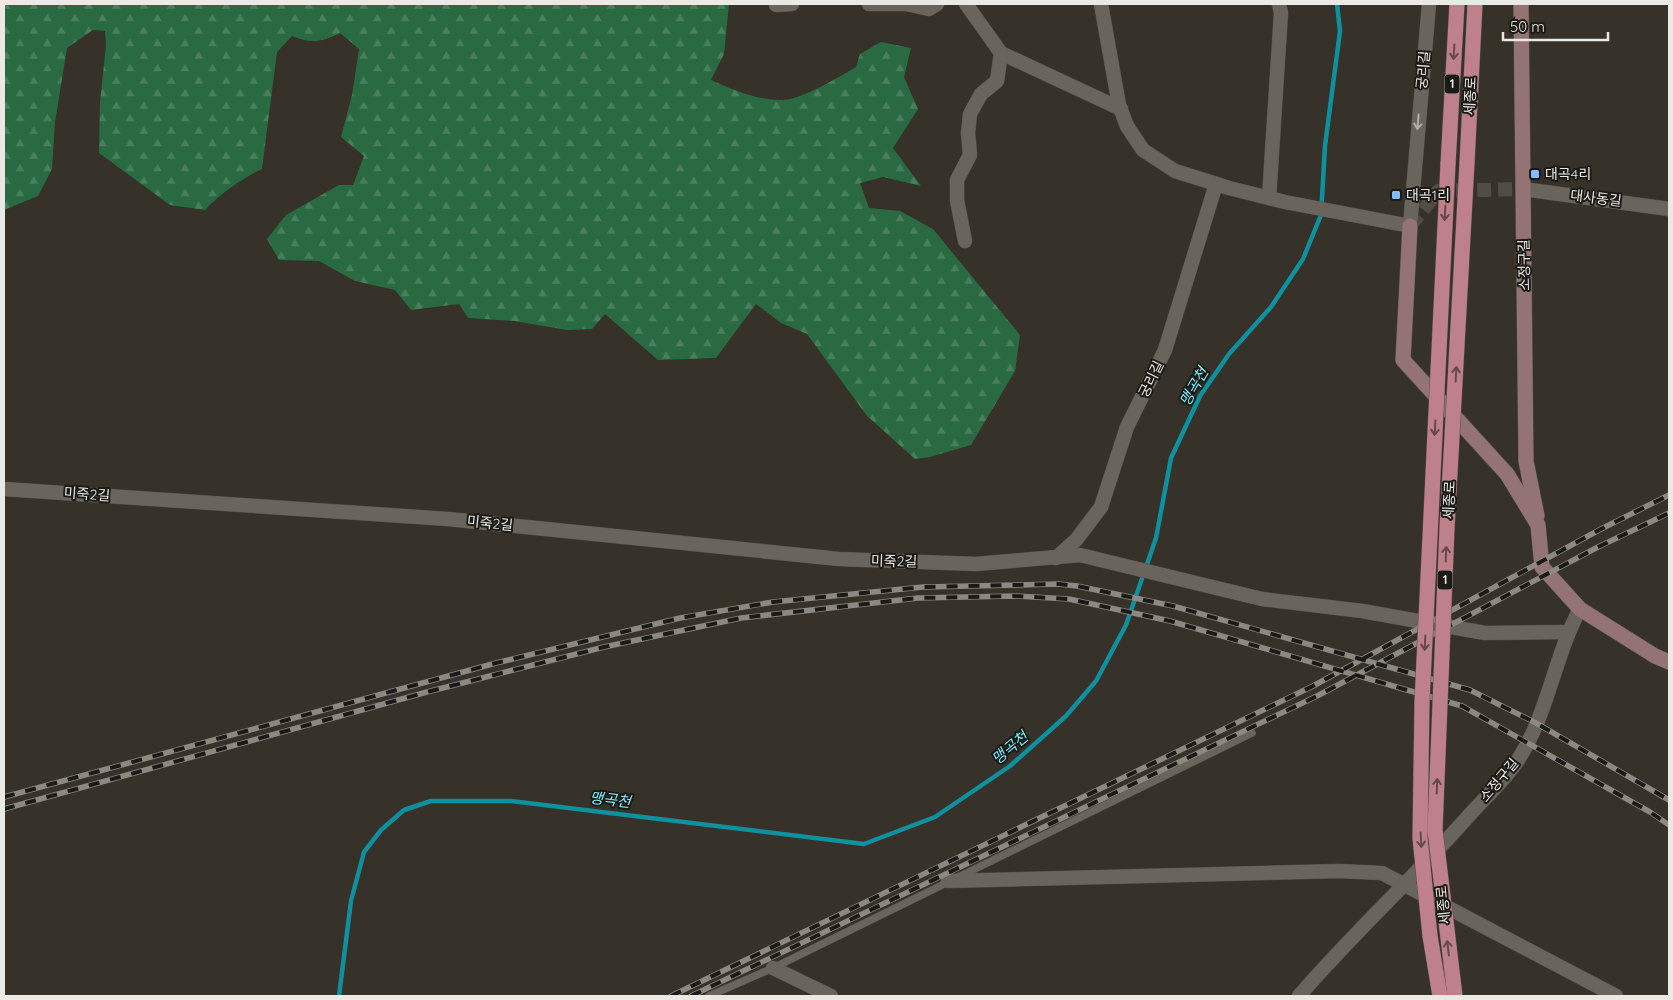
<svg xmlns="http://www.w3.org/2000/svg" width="1673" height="1000" font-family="Quicksand,'Noto Sans KR',sans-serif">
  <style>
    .forest { fill: url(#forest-firs) }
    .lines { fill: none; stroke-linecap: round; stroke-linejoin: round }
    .stream { stroke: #0e909f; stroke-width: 4.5 }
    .street-tunnel { stroke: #514d45; stroke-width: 14; stroke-dasharray: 14 7; stroke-linecap: butt }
    .lane-casing { stroke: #534f48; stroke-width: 8 }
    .street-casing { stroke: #534f48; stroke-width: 15 }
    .secondary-casing { stroke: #534f48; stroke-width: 16 }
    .primary-casing { stroke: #534f48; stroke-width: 16 }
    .lane { stroke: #6a655c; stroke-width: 7 }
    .street { stroke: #6a655c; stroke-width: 14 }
    .secondary { stroke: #947374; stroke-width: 15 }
    .primary { stroke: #be818c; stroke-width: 15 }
    .rail-casing { stroke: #8c8982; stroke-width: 5.5 }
    .rail { stroke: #1b1a16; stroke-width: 4; stroke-dasharray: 11; stroke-linecap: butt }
    .primary-bridge-casing { stroke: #534f48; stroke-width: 16; stroke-linecap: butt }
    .primary-bridge { stroke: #be818c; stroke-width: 15 }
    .oneway { stroke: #64484b }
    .oneway2 { stroke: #b1aea6 }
    .poi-dot { fill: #85bbfb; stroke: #1b1a16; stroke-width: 2 }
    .labels { text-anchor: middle; stroke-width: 4; stroke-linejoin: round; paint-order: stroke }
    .shield { fill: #1b1a16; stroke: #adaba6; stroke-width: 1 }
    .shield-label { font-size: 12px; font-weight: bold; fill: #ebe9e3 }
    .street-label { font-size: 14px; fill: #ebe9e3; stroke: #1b1a16 }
    .poi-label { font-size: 14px; fill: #ebe9e3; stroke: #1b1a16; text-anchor: start }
    .water-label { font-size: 15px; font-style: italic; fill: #7decfc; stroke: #1b1a16 }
  </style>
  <defs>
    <pattern id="forest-firs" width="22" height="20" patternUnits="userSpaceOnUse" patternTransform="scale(1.25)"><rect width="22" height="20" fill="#296a43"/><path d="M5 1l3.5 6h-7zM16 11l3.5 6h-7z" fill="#487f5e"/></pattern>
  </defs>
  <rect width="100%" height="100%" fill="#363129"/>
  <!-- forest -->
  <path class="forest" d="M4 4H729L724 54 711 80C733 90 757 100 782 100 801 100 839 77 856 67L860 54 881 42 911 48 904 77 918 109 893 148 921 186 883 177 860 183 869 208 900 211 933 229 1020 335 1015 371 971 445 930 457 915 459 867 416 807 334 781 323 756 304 716 358 658 360 605 314 592 329 567 330 514 321 468 318 459 304 411 310 395 290 355 281 319 261 279 260 267 239 286 215 339 185H353L364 156 341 137 352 95 359 49 340 33C322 42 311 44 292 36L277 52 262 169C241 179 221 193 205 210L170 205 99 153 100 102 106 45 105 31 93 30 67 48 55 122 52 169 38 196 4 210Z"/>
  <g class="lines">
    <!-- stream -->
    <polyline class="stream" points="339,996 351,901 364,852 381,830 404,810 431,801 511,801 864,844 935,817 1010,766 1066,716 1096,681 1126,625 1156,538 1171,458 1200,396 1229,354 1271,307 1303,259 1321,215 1325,146 1340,31 1337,4"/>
    <!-- street-tunnel -->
    <polyline class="street-tunnel" points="1410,226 1438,191 1523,189"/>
    <defs>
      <polyline id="lane" points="709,996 773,968 1252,733"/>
      <g id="street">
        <polyline points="869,4 906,4 929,9 937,4"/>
        <polyline points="966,4 1001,53 1121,109"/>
        <polyline points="1101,4 1119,105 1127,126 1143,150 1175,171 1229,188 1285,202 1410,226 1429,4"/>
        <polyline points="776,5 792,4"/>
        <polyline points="1523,189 1669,209"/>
        <polyline points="1269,198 1281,13 1279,4"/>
        <polyline points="965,241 957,200 957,180 970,155 968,133 970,114 981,94 997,81 1001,53"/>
        <polyline points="4,489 448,519 839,559 976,564 1080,555 1262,599 1362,611 1485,633 1568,632"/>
        <polyline points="1056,558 1076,540 1101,507 1127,427 1165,350 1216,184"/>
        <polyline points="948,881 1339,871 1382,873 1616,996"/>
        <polyline points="773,968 831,996"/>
        <path d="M1299 996C1354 932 1417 875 1473 811 1488 795 1506 778 1518 760 1548 714 1554 657 1580 609"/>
      </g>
      <g id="secondary">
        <polyline points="1521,4 1526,461 1537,516"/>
        <polyline points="1410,226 1403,360 1507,474 1538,525 1542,567 1580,609 1655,656 1669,662"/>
      </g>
      <g id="primary">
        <polyline points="1467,163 1475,4"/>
        <polyline points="1448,164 1457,4"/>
      </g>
    </defs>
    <!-- lane casing -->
    <use href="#lane" class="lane-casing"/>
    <!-- street casing -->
    <use href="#street" class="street-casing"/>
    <!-- secondary casing -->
    <use href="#secondary" class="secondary-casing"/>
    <!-- primary casing -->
    <use href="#primary" class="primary-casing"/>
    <!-- lane -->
    <use href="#lane" class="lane"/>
    <!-- street -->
    <use href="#street" class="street"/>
    <!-- secondary -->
    <use href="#secondary" class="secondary"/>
    <!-- primary -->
    <use href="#primary" class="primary"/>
    <defs>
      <g id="rail">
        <polyline points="4,797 496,663 680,618 773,602 923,587 1059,584 1077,586 1173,606 1470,690 1536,723 1669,800"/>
        <polyline points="4,809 427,692 604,647 741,618 918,598 1014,596 1069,599 1170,621 1462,706 1650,812 1669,825"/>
        <polyline points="671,996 1313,686 1601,529 1669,495"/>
        <polyline points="691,996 1319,695 1598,547 1669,513"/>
      </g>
    </defs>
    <!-- rail casing -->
    <use href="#rail" class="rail-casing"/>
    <!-- rail -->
    <use href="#rail" class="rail"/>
    <defs>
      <g id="primary-bridge">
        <polyline points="1440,996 1430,936 1420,838 1422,702 1448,164"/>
        <polyline points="1455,996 1435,830 1447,528 1467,163"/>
      </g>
    </defs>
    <!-- primary-bridge casing -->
    <use href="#primary-bridge" class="primary-bridge-casing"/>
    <!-- primary-bridge -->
    <use href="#primary-bridge" class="primary-bridge"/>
  </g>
  <!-- one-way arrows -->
  <defs><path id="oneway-shaft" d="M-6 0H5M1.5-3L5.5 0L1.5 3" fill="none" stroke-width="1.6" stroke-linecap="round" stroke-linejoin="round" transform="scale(1.25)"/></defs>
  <g class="oneway">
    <use href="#oneway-shaft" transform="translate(1454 52) rotate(93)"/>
    <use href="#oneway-shaft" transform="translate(1445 213) rotate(93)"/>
    <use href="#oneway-shaft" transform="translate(1456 374) rotate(-87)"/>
    <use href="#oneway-shaft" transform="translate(1435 428) rotate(93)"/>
    <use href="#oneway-shaft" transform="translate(1446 554) rotate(-88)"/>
    <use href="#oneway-shaft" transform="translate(1425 643) rotate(93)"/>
    <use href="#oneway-shaft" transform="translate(1437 786) rotate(-88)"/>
    <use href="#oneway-shaft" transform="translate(1421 840) rotate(87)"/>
    <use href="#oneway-shaft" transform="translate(1448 948) rotate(-97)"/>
  </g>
  <use class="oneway2" href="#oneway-shaft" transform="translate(1418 122) rotate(95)"/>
  <!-- markers -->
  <g class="poi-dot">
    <rect x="1530" y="169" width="10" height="10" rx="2.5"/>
    <rect x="1391" y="190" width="10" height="10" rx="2.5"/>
  </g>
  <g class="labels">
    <!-- shield labels -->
    <g class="shield">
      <rect x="1444.5" y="74.5" width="15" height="19" rx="4"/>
      <rect x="1437.5" y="570.5" width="15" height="19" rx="4"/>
    </g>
    <g class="shield-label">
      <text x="1452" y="88">1</text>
      <text x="1445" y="584">1</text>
    </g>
    <!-- street labels -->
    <g class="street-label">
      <text transform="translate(1423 70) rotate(-85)" y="5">궁리길</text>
      <text transform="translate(1470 96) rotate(-87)" y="5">세종로</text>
      <text transform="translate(1596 198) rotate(7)" y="5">대사동길</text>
      <text transform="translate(1524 265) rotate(-91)" y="5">소정구길</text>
      <text transform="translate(1151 379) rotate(-64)" y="5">궁리길</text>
      <text transform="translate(87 494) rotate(4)" y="5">미죽2길</text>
      <text transform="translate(1449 500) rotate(-87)" y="5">세종로</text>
      <text transform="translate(490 523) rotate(6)" y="5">미죽2길</text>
      <text transform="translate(894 561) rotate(2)" y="5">미죽2길</text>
      <text transform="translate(1499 780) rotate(-50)" y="5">소정구길</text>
      <text transform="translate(1443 905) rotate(-96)" y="5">세종로</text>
    </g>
    <!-- poi labels -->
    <g class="poi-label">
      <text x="1545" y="179">대곡4리</text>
      <text x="1406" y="200">대곡1리</text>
    </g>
    <!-- water labels -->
    <g class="water-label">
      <text transform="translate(1194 387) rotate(-60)" y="5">맹곡천</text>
      <text transform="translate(1010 748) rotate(-40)" y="5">맹곡천</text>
      <text transform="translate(610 800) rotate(7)" y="5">맹곡천</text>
    </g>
  </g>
  <!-- border -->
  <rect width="1673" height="1000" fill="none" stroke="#ebe9e3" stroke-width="10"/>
  <!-- scale -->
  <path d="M1503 32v8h105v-8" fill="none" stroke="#ebe9e3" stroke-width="2.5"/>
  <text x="1510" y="32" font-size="15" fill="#ebe9e3" stroke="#1b1a16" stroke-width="4" paint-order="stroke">50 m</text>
</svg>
